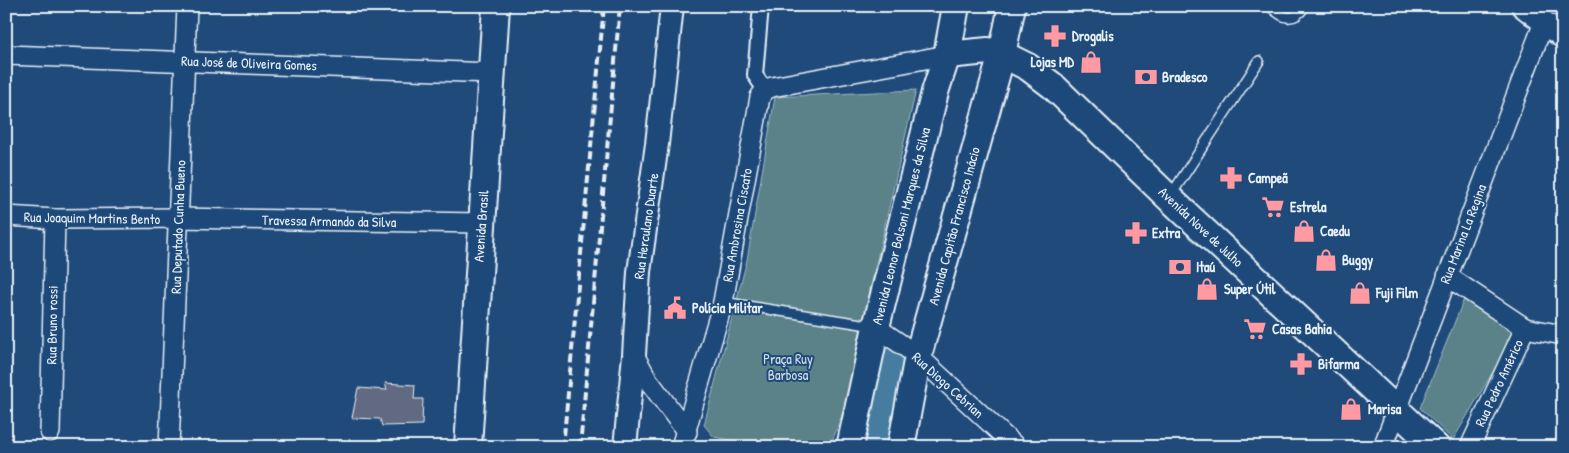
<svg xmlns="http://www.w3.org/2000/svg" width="1569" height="453" font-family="'Patrick Hand',sans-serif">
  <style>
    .green { fill: #5a8288; stroke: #a1bac0 }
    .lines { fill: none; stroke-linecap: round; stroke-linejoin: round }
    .river { stroke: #447ba0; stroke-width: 40 }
    .building { fill: #626b83; stroke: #e8f1f8 }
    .service-casing { stroke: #e8f1f8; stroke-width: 12 }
    .pedestrian-casing { stroke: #e8f1f8; stroke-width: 18 }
    .minor-casing { stroke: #e8f1f8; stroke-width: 22 }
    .tertiary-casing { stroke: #e8f1f8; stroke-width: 26 }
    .secondary-casing { stroke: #e8f1f8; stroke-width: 30 }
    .service { stroke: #1f4a7a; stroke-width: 9 }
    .pedestrian { stroke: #1f4a7a; stroke-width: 14 }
    .minor { stroke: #1f4a7a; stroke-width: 19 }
    .tertiary { stroke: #1f4a7a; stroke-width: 22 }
    .secondary { stroke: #1f4a7a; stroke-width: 26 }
    .rail { stroke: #e8f1f8; stroke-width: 4; stroke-dasharray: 8 4; stroke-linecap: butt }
    .labels { text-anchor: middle; stroke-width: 4; stroke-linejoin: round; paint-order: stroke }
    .poi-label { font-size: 14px; font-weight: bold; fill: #e8f1f8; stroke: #1f4a7a; text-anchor: start }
    .street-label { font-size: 14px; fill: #e8f1f8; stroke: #1f4a7a }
    .park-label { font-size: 14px; fill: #d3e0e7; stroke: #1f4a7a }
  </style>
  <rect width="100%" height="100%" fill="#1f4a7a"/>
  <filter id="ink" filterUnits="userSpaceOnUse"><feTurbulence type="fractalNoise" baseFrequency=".02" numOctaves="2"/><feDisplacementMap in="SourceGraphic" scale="10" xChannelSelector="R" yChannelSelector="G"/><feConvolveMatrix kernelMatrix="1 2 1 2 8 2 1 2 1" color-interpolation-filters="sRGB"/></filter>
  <g filter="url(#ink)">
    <!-- green -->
    <g class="green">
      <polygon points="916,90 870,290 853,386 830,447 769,447 714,437 704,425 747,260 775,97"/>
      <polygon points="1464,299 1515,334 1453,440 1420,408"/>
    </g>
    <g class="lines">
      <!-- river -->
      <polyline class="river" points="883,447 900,356"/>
    </g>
    <!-- building -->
    <polygon class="building" points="385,383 415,385 414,399 423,399 422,425 382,426 380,419 352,418 358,388 387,390"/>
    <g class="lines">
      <defs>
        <g id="service">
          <path d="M1270 6C1283 19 1294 23 1305 6"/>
          <polyline points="1171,195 1259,61"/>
          <polyline points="723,302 874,326"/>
        </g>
        <polyline id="pedestrian" points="761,6 755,75 765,90"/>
        <g id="minor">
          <polyline points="6,55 492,73"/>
          <polyline points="6,216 55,219 178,218 481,223"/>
          <polyline points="1447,276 1525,328 1563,335"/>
          <polyline points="876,327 918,356 1016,447"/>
          <polyline points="634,355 648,380 687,432"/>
          <polyline points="50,432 55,219"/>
          <polyline points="169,447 187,6"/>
          <polyline points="681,447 723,302 760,97 765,90 772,87 947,55"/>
          <polyline points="1383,447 1544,22"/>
          <polyline points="1470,447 1525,328"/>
        </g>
        <g id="tertiary">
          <polyline points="1523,6 1563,37"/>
          <polyline points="625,447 634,355 639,272 657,144 672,6"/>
        </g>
        <g id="secondary">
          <polyline points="947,55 988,51 1002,54 1028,67 1053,86 1169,198 1436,447"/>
          <polyline points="468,447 496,6"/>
          <polyline points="850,447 876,327 935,92 947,55 956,6"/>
          <polyline points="901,447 918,356 1002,54 1012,6"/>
        </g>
      </defs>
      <!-- service casing -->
      <use href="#service" class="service-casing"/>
      <!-- pedestrian casing -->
      <use href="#pedestrian" class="pedestrian-casing"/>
      <!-- minor casing -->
      <use href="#minor" class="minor-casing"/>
      <!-- tertiary casing -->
      <use href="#tertiary" class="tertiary-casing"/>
      <!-- secondary casing -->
      <use href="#secondary" class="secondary-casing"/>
      <!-- service -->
      <use href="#service" class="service"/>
      <!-- pedestrian -->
      <use href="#pedestrian" class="pedestrian"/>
      <!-- minor -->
      <use href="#minor" class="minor"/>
      <!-- tertiary -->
      <use href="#tertiary" class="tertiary"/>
      <!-- secondary -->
      <use href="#secondary" class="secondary"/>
      <!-- rail -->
      <g class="rail">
        <polyline points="563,447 604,6"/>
        <polyline points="580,447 620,6"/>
      </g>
    </g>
  </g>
  <!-- icons -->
  <defs>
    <symbol id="pharmacy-bare" viewBox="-9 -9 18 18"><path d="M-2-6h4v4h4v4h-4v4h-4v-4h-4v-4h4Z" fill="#ff9aa2" stroke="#1f4a7a" stroke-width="2.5" paint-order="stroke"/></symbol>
    <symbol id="shop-bare" viewBox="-9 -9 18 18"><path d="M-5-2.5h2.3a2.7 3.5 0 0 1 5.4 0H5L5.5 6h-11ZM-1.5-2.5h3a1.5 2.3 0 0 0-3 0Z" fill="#ff9aa2" stroke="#1f4a7a" stroke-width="2.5" paint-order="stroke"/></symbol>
    <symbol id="bank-bare" viewBox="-9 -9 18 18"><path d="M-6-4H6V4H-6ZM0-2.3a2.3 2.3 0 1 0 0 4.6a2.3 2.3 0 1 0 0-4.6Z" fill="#ff9aa2" stroke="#1f4a7a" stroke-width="2.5" paint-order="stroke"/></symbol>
    <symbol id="supermarket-bare" viewBox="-9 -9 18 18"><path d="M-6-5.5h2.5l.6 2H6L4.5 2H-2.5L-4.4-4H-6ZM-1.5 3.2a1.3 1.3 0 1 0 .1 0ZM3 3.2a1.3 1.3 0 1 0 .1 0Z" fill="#ff9aa2" stroke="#1f4a7a" stroke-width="2.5" paint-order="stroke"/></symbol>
    <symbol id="civic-bare" viewBox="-9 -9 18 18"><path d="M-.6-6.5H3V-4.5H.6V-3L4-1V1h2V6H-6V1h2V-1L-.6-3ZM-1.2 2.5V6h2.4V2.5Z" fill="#ff9aa2" stroke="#1f4a7a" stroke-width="2.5" paint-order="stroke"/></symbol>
  </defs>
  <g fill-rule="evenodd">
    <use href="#pharmacy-bare" x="1039" y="20" width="32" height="32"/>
    <use href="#shop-bare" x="1075" y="46" width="32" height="32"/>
    <use href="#bank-bare" x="1130" y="61" width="32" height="32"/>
    <use href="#pharmacy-bare" x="1215" y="162" width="32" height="32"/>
    <use href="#supermarket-bare" x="1257" y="191" width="32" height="32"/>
    <use href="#shop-bare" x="1288" y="215" width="32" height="32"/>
    <use href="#pharmacy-bare" x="1120" y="217" width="32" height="32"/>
    <use href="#shop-bare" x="1310" y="244" width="32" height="32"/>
    <use href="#bank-bare" x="1164" y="251" width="32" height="32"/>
    <use href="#shop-bare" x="1191" y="273" width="32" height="32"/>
    <use href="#shop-bare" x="1344" y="277" width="32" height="32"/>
    <use href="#civic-bare" x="659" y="292" width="32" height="32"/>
    <use href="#supermarket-bare" x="1239" y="313" width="32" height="32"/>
    <use href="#pharmacy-bare" x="1285" y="348" width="32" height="32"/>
    <use href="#shop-bare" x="1335" y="393" width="32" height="32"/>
  </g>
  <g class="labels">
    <!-- poi labels -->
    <g class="poi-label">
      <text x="1072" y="41">Drogalis</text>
      <text x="1074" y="67" text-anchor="end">Lojas MD</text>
      <text x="1162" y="82">Bradesco</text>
      <text x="1248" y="183">Campeã</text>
      <text x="1290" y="212">Estrela</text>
      <text x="1320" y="236">Caedu</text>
      <text x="1152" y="238">Extra</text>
      <text x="1342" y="265">Buggy</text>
      <text x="1196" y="272">Itaú</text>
      <text x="1224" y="294">Super Útil</text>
      <text x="1376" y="298">Fuji Film</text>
      <text x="692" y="313">Polícia Militar</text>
      <text x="1272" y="334">Casas Bahia</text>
      <text x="1318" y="369">Bifarma</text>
      <text x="1368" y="414">Marisa</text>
    </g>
    <!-- street labels -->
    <g class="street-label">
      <text transform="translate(249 63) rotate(2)" y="5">Rua José de Oliveira Gomes</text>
      <text transform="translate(92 218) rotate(1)" y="5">Rua Joaquim Martins Bento</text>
      <text transform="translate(329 221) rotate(1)" y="5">Travessa Armando da Silva</text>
      <text transform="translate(737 225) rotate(-80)" y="5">Rua Ambrosina Ciscato</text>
      <text transform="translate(481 226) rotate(-86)" y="5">Avenida Brasil</text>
      <text transform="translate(646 226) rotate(-82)" y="5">Rua Herculano Duarte</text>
      <text transform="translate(901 226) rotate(-76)" y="5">Avenida Leonor Bolsoni Marques da Silva</text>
      <text transform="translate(954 226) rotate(-75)" y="5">Avenida Capitão Francisco Inácio</text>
      <text transform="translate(178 227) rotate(-88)" y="5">Rua Deputado Cunha Bueno</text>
      <text transform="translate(1201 227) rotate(43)" y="5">Avenida Nove de Julho</text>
      <text transform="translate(1463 234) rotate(-69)" y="5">Rua Marina La Regina</text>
      <text transform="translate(52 325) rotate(-89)" y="5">Rua Bruno rossi</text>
      <text transform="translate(1499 383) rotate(-65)" y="5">Rua Pedro Américo</text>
      <text transform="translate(948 385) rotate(42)" y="5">Rua Diogo Cebrian</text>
    </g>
    <!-- park labels -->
    <g class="park-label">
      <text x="788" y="364">Praça Ruy<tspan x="788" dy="16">Barbosa</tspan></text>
    </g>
  </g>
  <!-- margin -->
  <rect width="1569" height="453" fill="none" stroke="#1f4a7a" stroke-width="25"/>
  <rect x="12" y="12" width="1544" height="428" fill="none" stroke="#e8f1f8" stroke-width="2" filter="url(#ink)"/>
</svg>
